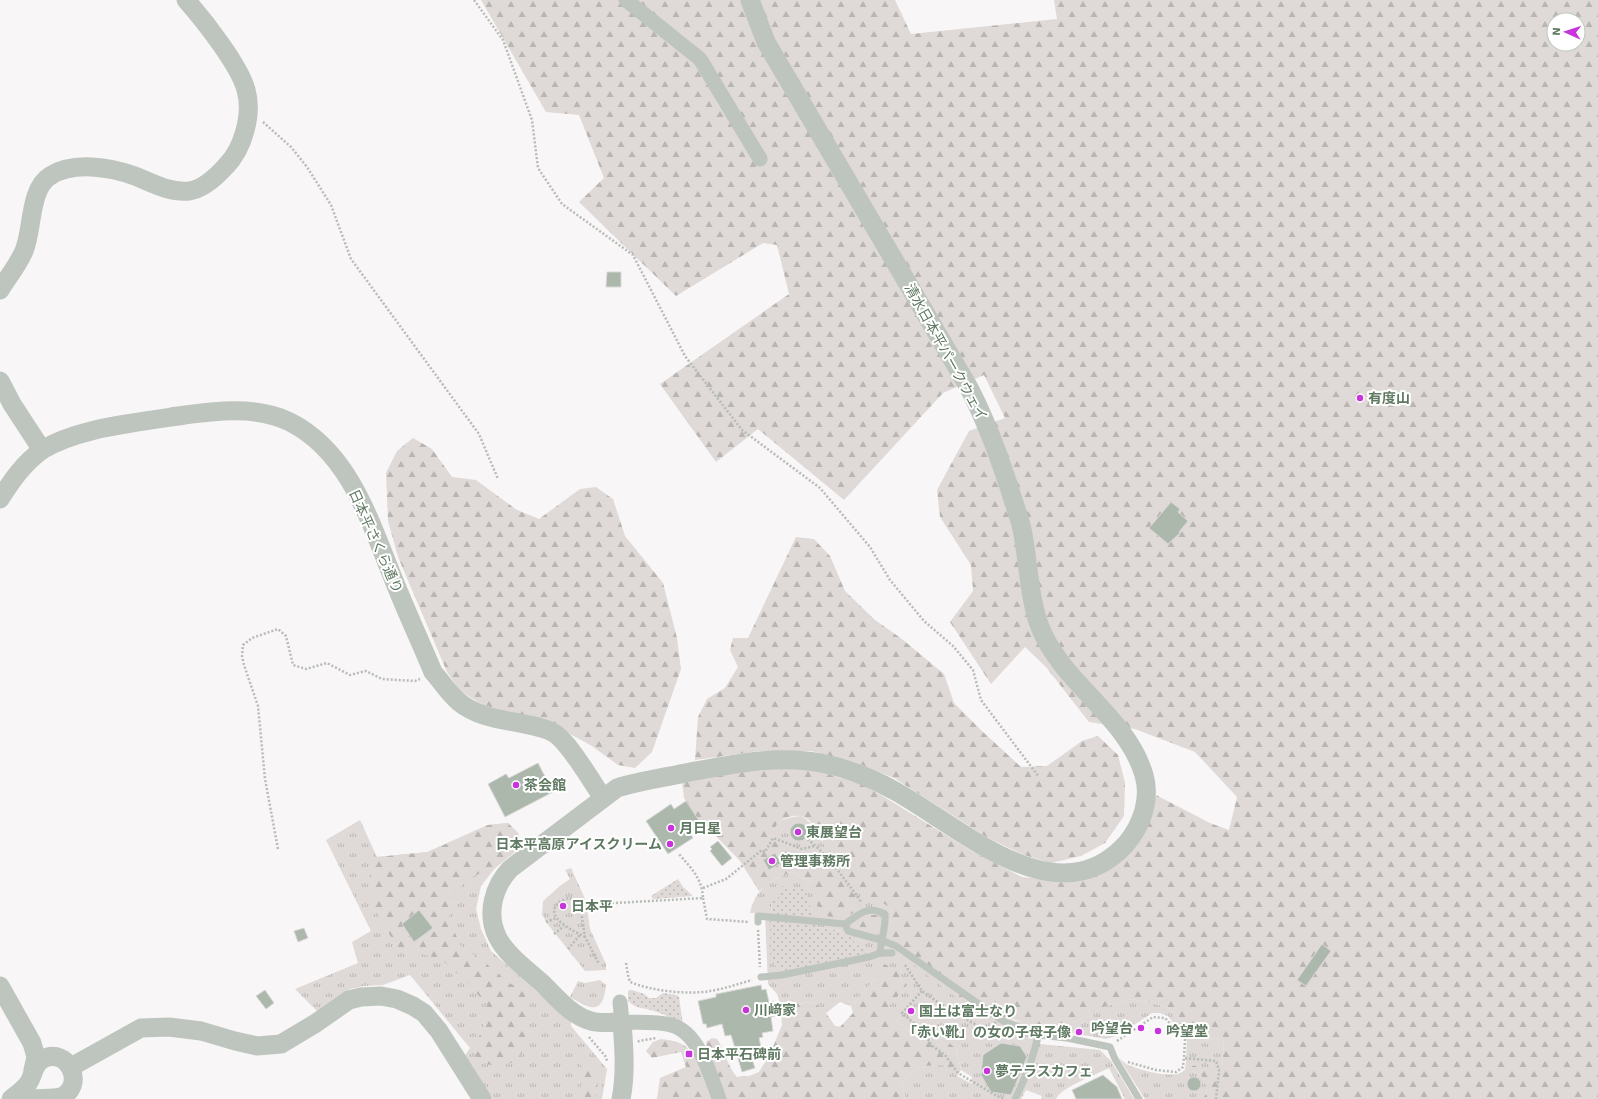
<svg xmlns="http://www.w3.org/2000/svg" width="1598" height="1099" font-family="'Work Sans','Noto Sans JP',sans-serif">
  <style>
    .grass { fill: url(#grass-tufts); fill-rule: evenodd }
    .forest { fill: url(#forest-firs); fill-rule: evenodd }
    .park { fill: url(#park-dots) }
    .building { fill: #abb8ab; stroke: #dad8d8 }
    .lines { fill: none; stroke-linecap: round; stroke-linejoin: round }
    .path { stroke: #b6bcb6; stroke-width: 2.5; stroke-dasharray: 2 2; stroke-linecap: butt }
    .service { stroke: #bdc5be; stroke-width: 7 }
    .minor { stroke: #bdc5be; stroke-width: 15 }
    .tertiary { stroke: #bdc5be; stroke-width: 19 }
    .poi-dot { fill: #c833db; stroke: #fff; stroke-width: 1.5 }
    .labels { text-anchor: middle; stroke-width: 4; stroke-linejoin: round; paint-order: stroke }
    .street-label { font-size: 14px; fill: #607962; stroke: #fff }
    .poi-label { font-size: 14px; font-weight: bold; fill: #607962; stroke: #fff; text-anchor: start }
  </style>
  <defs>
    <pattern id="grass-tufts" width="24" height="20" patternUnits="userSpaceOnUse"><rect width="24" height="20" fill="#dfd9d7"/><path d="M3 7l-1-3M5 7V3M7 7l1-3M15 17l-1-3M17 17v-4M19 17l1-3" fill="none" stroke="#b8b5b2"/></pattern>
    <pattern id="forest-firs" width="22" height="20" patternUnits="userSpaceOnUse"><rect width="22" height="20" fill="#dfd9d7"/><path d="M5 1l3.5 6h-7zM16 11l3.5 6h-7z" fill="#b8b5b2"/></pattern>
    <pattern id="park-dots" width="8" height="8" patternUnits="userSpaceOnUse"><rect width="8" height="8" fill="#dfd9d7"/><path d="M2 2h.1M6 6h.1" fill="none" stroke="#b8b5b2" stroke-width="1.8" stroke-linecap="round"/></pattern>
  </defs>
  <rect width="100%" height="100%" fill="#f8f6f6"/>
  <!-- grass -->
  <g class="grass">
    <path d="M801 816C811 821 815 830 822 838 842 860 868 893 892 909L890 928 944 987 991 1024 1006 1017 1016 1021 1068 1025 1104 1007 1130 999 1153 1003 1169 1008 1186 1023 1190 1035 1206 1041 1215 1038 1224 1041 1222 1069 1216 1073 1209 1072 1203 1068 1192 1071C1206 1077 1205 1078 1207 1093L1202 1099H1145L1119 1058C1121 1060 1124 1062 1126 1064 1136 1069 1179 1082 1185 1069 1187 1063 1186 1048 1187 1041L1168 1016 1160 1013H1152L1119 1035 1106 1039 1044 1028 1040 1044 1100 1050 1111 1061 1134 1099H1125L1109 1068C1097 1074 1060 1088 1056 1099H1041L1042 1096 1026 1090 1021 1099H906L901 1084 916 1069 925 1066 951 1064 957 1076 972 1084V1077L961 1070 956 1049 918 1038 885 1010 907 985 884 964 876 978 851 1006 840 1002 826 1013 813 1002 781 1006 777 994 768 984 765 914 750 913C755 889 769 881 791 872L811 882 804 852 775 841C766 822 787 817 801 816ZM772 901H777L816 927 842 931 841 935 854 944 866 949 770 958V922Z"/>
    <polygon points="360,820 377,857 427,852 488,825 508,823 518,833 522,846 495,868 481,886 476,909 481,929 491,951 571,1022 571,1026 607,1069 602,1099 492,1099 464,1057 470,1048 410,975 383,985 364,986 350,989 318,1012 295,989 358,963 352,942 371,931 326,840"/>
    <polygon points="571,868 586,901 590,929 606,964 606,970 585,971 546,922 542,914 543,901 560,886 570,879 565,870"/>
    <path d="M600 980 606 985C603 1015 591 1010 570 997L578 981 585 983Z"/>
  </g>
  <!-- forest -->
  <g class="forest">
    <path d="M481 0H895L911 34 1057 19 1054 0H1598V1099H1202L1207 1093C1205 1078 1206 1077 1192 1071V1066C1200 1064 1208 1071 1216 1073L1222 1069 1224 1041 1215 1038 1206 1041 1195 1039 1190 1035 1186 1023 1169 1008 1153 1003 1130 999 1104 1007 1067 1026 1043 1028 1006 1017 1001 1025 991 1024 894 950 890 928 892 909 880 901 866 902 838 865 809 820C807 819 803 816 801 816 786 814 767 825 775 841L804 852 835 870 861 904 859 910 845 917 820 916 811 882 791 872 775 879 759 891 740 861 715 835 704 829 684 798 682 781 758 768 814 770 865 785 970 850 1022 877 1069 882 1094 871 1146 828 1156 795 1210 823 1229 830 1237 797 1195 752 1135 729 1089 722 1046 667 1025 647 991 684 950 622 973 591 971 565 940 517 937 490 969 431 1005 418 984 375 943 393 844 500 758 429 716 462 660 384 789 294 777 245 763 243 676 296 579 202 604 178 579 115 546 112ZM1554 20H1578V44H1554Z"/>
    <polygon points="413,438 432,449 452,477 476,480 517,510 539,519 580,489 596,487 613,499 625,536 663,583 677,638 681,669 652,752 635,768 618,765 592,746 570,734 557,724 483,705 460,691 447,672 398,557 388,521 386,473 397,451"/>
    <polygon points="796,537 814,539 830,556 845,591 875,620 902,639 944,674 954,703 983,732 1021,767 1047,766 1082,741 1098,736 1118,755 1125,783 1124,816 1105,843 1081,856 1051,863 1024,855 988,838 894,778 857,763 811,751 760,751 695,760 698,717 707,699 725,688 738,667 730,650 733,638 748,638"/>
    <path d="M508 823 518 833 522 846 495 868 471 877 454 893 449 918 460 945 484 962 509 983 525 991 530 1006 527 1044 517 1061 497 1067 478 1061 473 1047 483 1029 487 1005 468 983 441 959 398 948C380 918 357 892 377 857L428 852 488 825Z"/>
    <path d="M868 915H877C881 918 883 922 880 928L877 929 850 926 851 923Z"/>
    <path d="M884 964 898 970 907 985 886 1010 917 1038 927 1030 942 1036 956 1049 961 1070 957 1076 942 1065 925 1066 916 1069 901 1084 906 1099H726L707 1049 706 1042 712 1038 717 1039C725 1050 727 1066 737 1077L749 1076 759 1072 770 1054 782 1025 781 1006 813 1002 826 1013 835 1026 840 1027 853 1013 851 1006 876 978Z"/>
    <path d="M661 1039C669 1040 678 1041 685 1046 698 1055 705 1084 711 1099H657L660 1078 686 1067 681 1052 652 1058 646 1051 653 1042Z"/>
    <polygon points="577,1051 600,1071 595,1099 580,1099 583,1069 575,1054"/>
  </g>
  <!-- park -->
  <g class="park">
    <polygon points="678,879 683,887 693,896 653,899 651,896"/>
    <polygon points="782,886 805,889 816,927 842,931 841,935 854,938 854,944 867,949 866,954 788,971 777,968 770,958 770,922 772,901 777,901"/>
    <path d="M632 990 644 994 649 998H656L663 993 677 995 679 997 683 1025C674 1020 665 1014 654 1011 643 1007 638 1010 628 1001V991Z"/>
  </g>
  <!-- building -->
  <g class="building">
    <polygon points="607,272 621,272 621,287 606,287"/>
    <polygon points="1171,502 1180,509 1178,512 1188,521 1179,532 1180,533 1168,544 1149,528"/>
    <polygon points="538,763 553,792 505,817 488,784 506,774 509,778"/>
    <polygon points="686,801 702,825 690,833 693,838 668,854 646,821 671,804 674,809"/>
    <circle cx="799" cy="832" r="9"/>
    <polygon points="718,841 732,858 722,866 710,851 712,849 710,847"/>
    <polygon points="775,853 781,863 769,870 763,860"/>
    <polygon points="419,910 433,928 414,942 402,924"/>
    <polygon points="304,928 308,938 298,942 294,931"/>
    <polygon points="1322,944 1331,951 1306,986 1297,980"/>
    <polygon points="761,985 762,990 766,989 769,1002 773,1001 776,1013 775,1013 775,1016 771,1017 773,1031 762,1033 763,1037 759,1038 763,1056 752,1059 755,1068 742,1072 731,1035 725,1036 722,1024 707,1028 706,1024 703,1024 698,1001 716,997 716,994"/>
    <polygon points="265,990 274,1003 266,1009 256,996"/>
    <polygon points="1001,1043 1020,1046 1027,1057 1011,1095 991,1092 981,1075 983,1055"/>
    <polygon points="1103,1075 1117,1087 1122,1099 1076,1099 1072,1090"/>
    <circle cx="1194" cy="1084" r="7"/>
  </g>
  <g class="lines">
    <!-- path -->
    <g class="path">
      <polyline points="474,0 503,40 532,120 538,168 562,204 633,255 685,356 742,430 820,488 870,547 890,580 924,621 953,646 973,670 981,700 1039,777"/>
      <polyline points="263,122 291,147 307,167 331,205 351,259 479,434 498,479"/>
      <path d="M798 832C825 850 843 877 862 903"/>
      <polyline points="278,849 265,779 258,706 244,665 242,656 243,645 252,638 278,629 286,636 293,665 306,669 327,663 350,675 366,671 382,679 415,681 420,679"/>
      <polyline points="703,888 726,879 762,850 765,852 773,838 802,849 814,846"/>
      <polyline points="703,898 707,919 749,922"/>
      <path d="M580 905 703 898C702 878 691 868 678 853"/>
      <polyline points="546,922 556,918"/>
      <polyline points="758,930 760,967"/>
      <polyline points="554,934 564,926"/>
      <path d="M585 937C576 932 543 918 558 903 560 901 566 899 569 898L576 900 580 905 585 937 599 964"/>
      <polyline points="568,949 580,935"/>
      <path d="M626 963 628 975 630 982C652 991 687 995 710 991 724 989 738 984 752 980"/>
      <polyline points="905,965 922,991 943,1006 989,1032"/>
      <polyline points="922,991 902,1013 916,1025 922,1027 931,1045 945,1055 958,1073 997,1096 1004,1099"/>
      <polyline points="589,1037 606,1057 607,1061"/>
      <polyline points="1117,1041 1153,1017 1165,1018 1185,1040 1184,1058"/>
      <polyline points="638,1042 639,1041 656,1038"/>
      <polyline points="1128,1062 1156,1070 1176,1072 1183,1067 1184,1058 1216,1061 1219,1070 1216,1099"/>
    </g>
    <!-- service -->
    <g class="service">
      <polyline points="758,922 758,916 845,924 848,931 881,940 896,946 1003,1021 1038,1035 1067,1038 1110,1047 1115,1059 1139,1099"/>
      <path d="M845 924C860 914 866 905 885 914 886 927 881 940 880 953"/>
      <polyline points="761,977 782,975 869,957 880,953 892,953"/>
      <path d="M1015 1099C1025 1079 1034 1057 1038 1035"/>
    </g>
    <!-- minor -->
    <g class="minor">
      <polyline points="626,0 700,59 760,159"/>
      <path d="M620 1002 622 1022C637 1023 655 1021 671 1025 699 1032 710 1075 719 1099"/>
    </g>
    <!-- tertiary -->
    <g class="tertiary">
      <path d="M0 290C8 277 18 265 24 251 33 230 29 189 50 176 73 161 110 167 135 176 152 183 170 193 189 191 204 189 217 176 226 166 243 149 253 114 246 90 240 66 203 19 186 0"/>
      <path d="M0 381 12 404 42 450C78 428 130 424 171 417 208 412 254 404 290 422 351 453 371 525 395 583 407 613 421 643 433 672 442 682 449 694 459 702 476 716 498 719 519 723 530 725 544 727 554 733 570 743 591 781 603 798"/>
      <path d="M0 499C12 480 24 463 42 450"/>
      <polyline points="0,986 32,1043 36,1057 33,1070"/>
      <polyline points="71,1067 141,1028 169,1027 201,1031 235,1041 257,1046 281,1044 316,1023 349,1000 361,997 381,996 397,999 413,1006 424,1013 439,1031 482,1099"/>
      <path d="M11 1099C16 1095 23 1090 27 1085 34 1077 32 1065 43 1059 67 1046 87 1085 61 1097 53 1099 40 1098 31 1099"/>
      <path d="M621 1099C626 1074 624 1048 622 1022 612 1022 600 1024 591 1021 572 1016 557 998 543 984 529 971 505 954 497 936 486 913 494 886 510 869L617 788C639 781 662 778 685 773 729 765 776 754 821 763 847 768 872 778 895 791 959 826 1057 920 1126 844 1142 825 1151 799 1144 775 1127 718 1068 687 1043 634 1028 603 1029 558 1021 525 1018 513 1013 501 1010 490 998 453 986 420 968 386L766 42 750 0"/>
    </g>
  </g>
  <!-- markers -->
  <g class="poi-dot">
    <circle cx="1360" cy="398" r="4"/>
    <circle cx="516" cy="785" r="4"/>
    <circle cx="671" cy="828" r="4"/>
    <circle cx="798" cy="832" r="4"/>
    <circle cx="670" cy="844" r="4"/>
    <circle cx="772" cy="861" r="4"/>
    <circle cx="563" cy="906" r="4"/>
    <circle cx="746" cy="1010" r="4"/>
    <circle cx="911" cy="1011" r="4"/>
    <circle cx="1141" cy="1028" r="4"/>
    <circle cx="1158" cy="1031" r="4"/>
    <circle cx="1079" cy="1032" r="4"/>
    <rect x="685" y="1050" width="8" height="8" rx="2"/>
    <circle cx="987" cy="1071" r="4"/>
  </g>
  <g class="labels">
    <!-- street labels -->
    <g class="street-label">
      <text transform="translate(946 352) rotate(61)" y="5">清水日本平パークウェイ</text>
      <text transform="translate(376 541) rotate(66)" y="5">日本平さくら通り</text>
    </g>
    <!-- poi labels -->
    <g class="poi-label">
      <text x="1368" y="403">有度山</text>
      <text x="524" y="790">茶会館</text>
      <text x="679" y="833">月日星</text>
      <text x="806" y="837">東展望台</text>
      <text x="662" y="849" text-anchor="end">日本平高原アイスクリーム</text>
      <text x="780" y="866">管理事務所</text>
      <text x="571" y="911">日本平</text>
      <text x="754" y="1015">川﨑家</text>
      <text x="919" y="1016">国土は富士なり</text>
      <text x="1133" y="1033" text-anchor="end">吟望台</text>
      <text x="1166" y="1036">吟望堂</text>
      <text x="1071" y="1037" text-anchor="end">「赤い靴」の女の子母子像</text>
      <text x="697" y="1059">日本平石碑前</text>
      <text x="995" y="1076">夢テラスカフェ</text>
    </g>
  </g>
  <!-- north arrow -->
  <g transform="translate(1566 32) rotate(273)"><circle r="19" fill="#ffffff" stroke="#bfc9c0"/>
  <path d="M0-3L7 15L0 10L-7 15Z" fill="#c833db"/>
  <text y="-6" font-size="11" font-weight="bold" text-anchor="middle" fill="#607962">N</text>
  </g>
</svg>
